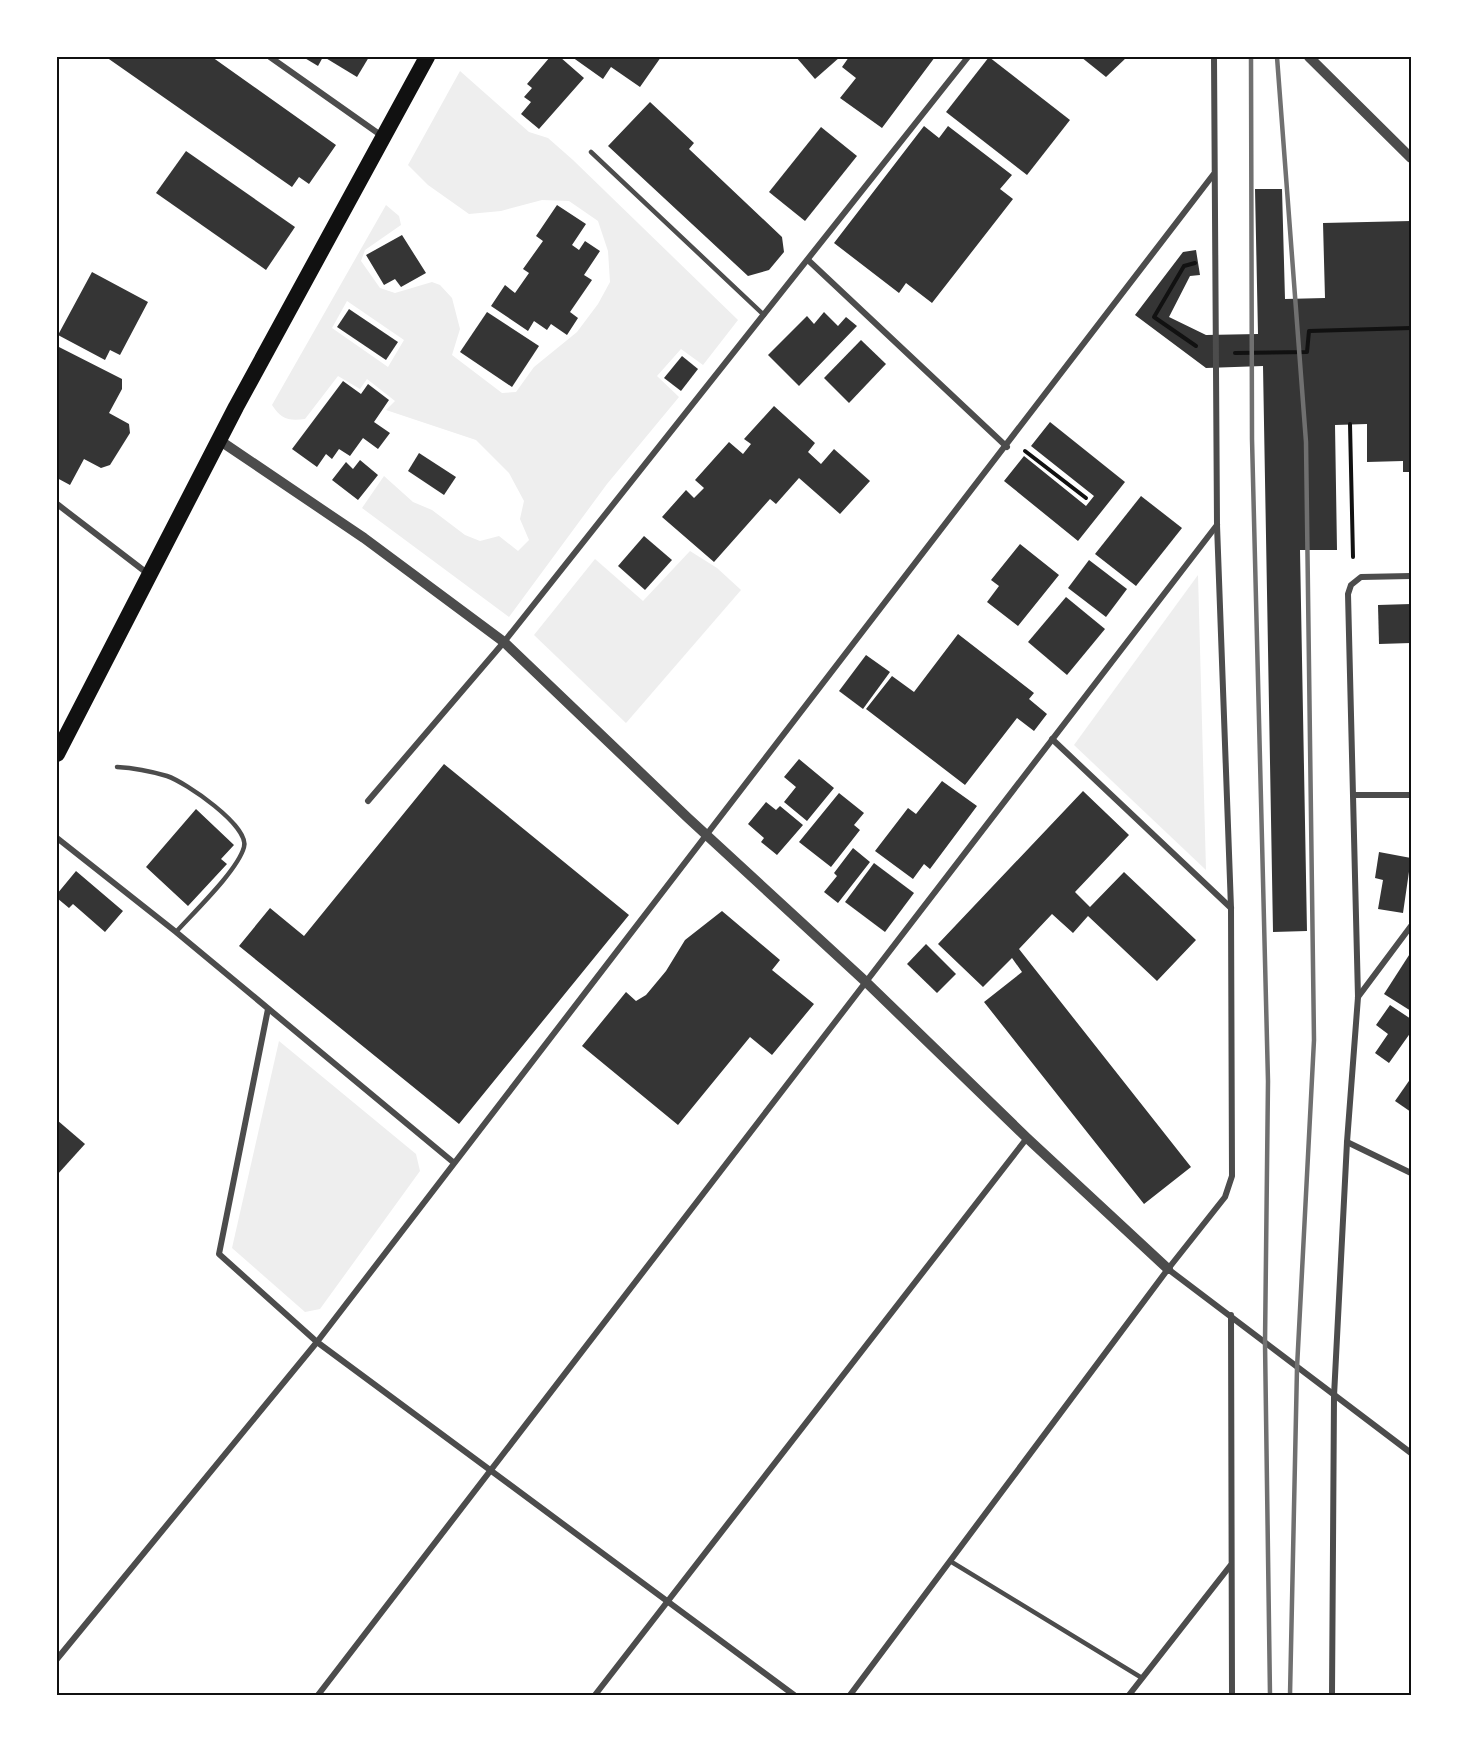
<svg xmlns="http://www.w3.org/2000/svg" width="1468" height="1752" font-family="Helvetica,sans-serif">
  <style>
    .green { fill: #eee; fill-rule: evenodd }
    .building { fill: #353535 }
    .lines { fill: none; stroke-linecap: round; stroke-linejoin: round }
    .path { stroke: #111; stroke-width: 4 }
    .service { stroke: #4c4c4c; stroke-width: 4.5 }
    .minor { stroke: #4c4c4c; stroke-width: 6 }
    .tertiary { stroke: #4c4c4c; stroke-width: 10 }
    .trunk { stroke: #111; stroke-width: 16 }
    .rail { stroke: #707070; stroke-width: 4.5 }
    .neatline { fill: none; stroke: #111; stroke-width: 2 }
  </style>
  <rect width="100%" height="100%" fill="#fff"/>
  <!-- green -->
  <g class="green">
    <path d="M460 71 529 132 548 138 573 160 738 320 703 365 681 349 657 376 679 397 607 484 509 617 362 508 384 476 413 502 432 510 465 535 480 541 499 536 518 551 529 540 520 519 524 501 509 473 476 440 386 410 395 401 367 379 360 389 338 376 305 419C288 421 281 419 272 405L386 205 399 216 401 225 365 250 361 261 380 288 395 293 432 282 440 285 452 298 460 329 452 355 502 393 516 392 534 367 577 332 598 304 610 282 608 251 598 221 569 201 542 200 501 211 469 214 428 185 408 165ZM347 301 404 340 388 367 332 328Z"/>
    <polygon points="690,551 717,568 741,590 626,723 534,635 595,559 643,601"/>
    <polygon points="1198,575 1206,870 1074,745"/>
    <polygon points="279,1041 416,1154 420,1171 320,1309 305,1312 232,1248"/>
  </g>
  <!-- building -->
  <g class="building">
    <polygon points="106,57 212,57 336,145 309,184 299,177 292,187"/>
    <polygon points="303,57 323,57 318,66"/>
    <polygon points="324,57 369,57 357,77"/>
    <polygon points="550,57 560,57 584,78 539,129 521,114 531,102 524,97 532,88 527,84"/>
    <polygon points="572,57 661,57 640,87 611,67 603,79"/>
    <polygon points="796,57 840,57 815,79"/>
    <polygon points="849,57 935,57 882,128 840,98 856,78 842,67"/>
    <polygon points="989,57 1070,120 1027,175 946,112"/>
    <polygon points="1081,57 1127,57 1106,77"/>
    <polygon points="650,102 694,143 689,149 782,237 784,252 769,270 748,276 608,146"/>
    <polygon points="924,126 939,138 948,126 1012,175 1000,189 1013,199 932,303 906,283 899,293 834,243"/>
    <polygon points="821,127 857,156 805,221 769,192"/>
    <polygon points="186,151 295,227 266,270 156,193"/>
    <polygon points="1255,189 1282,189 1285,299 1325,298 1323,223 1411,221 1411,472 1403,472 1403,461 1367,462 1367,424 1335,425 1337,550 1300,550 1307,931 1273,932 1263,366 1206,368 1135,315 1183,252 1196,250 1200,275 1190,276 1169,317 1206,335 1258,334"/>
    <polygon points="557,205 586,224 572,245 579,250 585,241 600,251 584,275 592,280 570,312 578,318 567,335 551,324 547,330 534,321 528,331 491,306 505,285 515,293 529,273 523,269 543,241 536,236"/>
    <polygon points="402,235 426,273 401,287 395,279 384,285 366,255"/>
    <polygon points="92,272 148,302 120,355 110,350 105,360 58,335"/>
    <polygon points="349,309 398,342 386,360 337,327"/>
    <polygon points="487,312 539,346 512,387 460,352"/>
    <polygon points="824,312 838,326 846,317 857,326 799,386 768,355 807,316 814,324"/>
    <polygon points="861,340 886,364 849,403 824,378"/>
    <polygon points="57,346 122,379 122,389 109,413 129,424 130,433 110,465 101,468 84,459 70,485 57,478"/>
    <polygon points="682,356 698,369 681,391 664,378"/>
    <polygon points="343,381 361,394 368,384 389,400 374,422 390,433 378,449 363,438 350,456 339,449 332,459 326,454 317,467 292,449"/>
    <polygon points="774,406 815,443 808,452 821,464 834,449 870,481 840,514 799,478 776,504 770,499 714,562 662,517 686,490 694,498 704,488 695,480 729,442 743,454 751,444 744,439"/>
    <polygon points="1050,422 1125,482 1078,541 1004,481 1024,456 1086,506 1094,496 1031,446"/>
    <polygon points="419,453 456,477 444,495 408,471"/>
    <polygon points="360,460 378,475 358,500 332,480 346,462 353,469"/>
    <polygon points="1141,496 1182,528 1136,586 1095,554"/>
    <polygon points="644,536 672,560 645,590 618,566"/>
    <polygon points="1020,544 1059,575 1018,626 987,602 999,586 991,580"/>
    <polygon points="1089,560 1127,589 1106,617 1068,588"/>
    <polygon points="1066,597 1105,629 1067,675 1028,642"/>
    <polygon points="1411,604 1411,643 1379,644 1378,605"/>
    <polygon points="958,634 1034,693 1029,699 1047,714 1034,731 1017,718 965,785 866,709 892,676 914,692"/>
    <polygon points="866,655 890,672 863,709 839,691"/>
    <polygon points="799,759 834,788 807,821 784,802 796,787 784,777"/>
    <polygon points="444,764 629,915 459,1124 239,946 270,908 304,936"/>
    <polygon points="942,781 977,806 930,869 924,864 913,879 875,851 908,808 916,814"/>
    <polygon points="1083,791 1129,835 1075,892 1090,907 1124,872 1196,940 1157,981 1088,916 1073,933 1052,914 1019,949 1191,1167 1144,1204 984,1002 1022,972 1012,958 983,987 938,944"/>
    <polygon points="839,793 864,813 854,825 860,830 831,867 799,842"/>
    <polygon points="766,802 776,810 780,806 803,825 777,855 761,842 764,838 748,824"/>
    <polygon points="196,809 234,845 221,859 227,864 188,906 146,867"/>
    <polygon points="853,848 870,862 838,903 824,892 837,876 834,873"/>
    <polygon points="1379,852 1411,858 1403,913 1378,909 1383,880 1375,878"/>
    <polygon points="874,863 914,893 885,932 845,902"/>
    <polygon points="76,871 123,911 105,932 73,904 69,908 57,898 57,894"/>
    <polygon points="722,911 780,960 772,970 814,1004 772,1055 750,1037 678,1125 582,1046 626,992 636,1001 646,995 666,971 685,940"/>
    <polygon points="926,944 956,974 937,993 907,964"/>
    <polygon points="1411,952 1411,1011 1384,994"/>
    <polygon points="1390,1005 1411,1019 1411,1032 1389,1063 1375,1053 1388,1034 1376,1025"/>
    <polygon points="1411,1078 1411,1112 1395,1101"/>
    <polygon points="57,1120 85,1144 57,1175"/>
  </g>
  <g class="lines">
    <!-- path -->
    <g class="path">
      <polyline points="1195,263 1184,266 1154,317 1196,346"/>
      <polyline points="1235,353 1307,352 1309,331 1411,328"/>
      <polyline points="1350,424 1353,557"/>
      <polyline points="1025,451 1086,498"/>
    </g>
    <!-- service -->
    <g class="service">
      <polyline points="591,152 764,315"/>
      <path d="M117 767C134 768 150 771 167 776 185 782 250 826 244 847 238 870 194 912 176 932"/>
      <polyline points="950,1561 1142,1678"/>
    </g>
    <!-- minor -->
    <g class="minor">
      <polyline points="270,57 382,136"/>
      <polyline points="808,260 1007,447"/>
      <polyline points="57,504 147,573"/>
      <polyline points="1052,739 1231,908"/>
      <polyline points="1354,795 1411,795"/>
      <polyline points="368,801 504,642 968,57"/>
      <polyline points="57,838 176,932 453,1162"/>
      <polyline points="1358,997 1411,926"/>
      <polyline points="268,1009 219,1254 317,1342 794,1695"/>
      <polyline points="1347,1142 1411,1173"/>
      <polyline points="1168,1269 1411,1453"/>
      <polyline points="1231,1315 1232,1695"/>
      <polyline points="57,1659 317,1342 1213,175"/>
      <polyline points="318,1695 1217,525"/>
      <polyline points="595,1695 1027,1138"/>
      <polyline points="850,1695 1168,1269 1225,1197 1232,1176 1231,908 1217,525 1214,57"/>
      <polyline points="1129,1695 1230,1566"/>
      <polyline points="1332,1695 1334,1396 1347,1142 1358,997 1348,594 1351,585 1361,577 1411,576"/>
    </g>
    <!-- tertiary -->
    <g class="tertiary">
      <polyline points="1309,57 1411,158"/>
      <polyline points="219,440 364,538 504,642 688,818 866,982 1027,1138 1168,1269"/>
    </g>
    <!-- trunk -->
    <polyline class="trunk" points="57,754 236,407 427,57"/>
    <!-- rail -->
    <g class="rail">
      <polyline points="1251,57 1252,439 1268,1081 1265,1343 1270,1695"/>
      <polyline points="1277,57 1306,442 1314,1040 1297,1368 1290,1695"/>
    </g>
  </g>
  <!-- border -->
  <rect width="1468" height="1752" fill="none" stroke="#ffffff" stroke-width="117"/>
  <rect x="58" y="58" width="1352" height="1636" class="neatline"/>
</svg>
